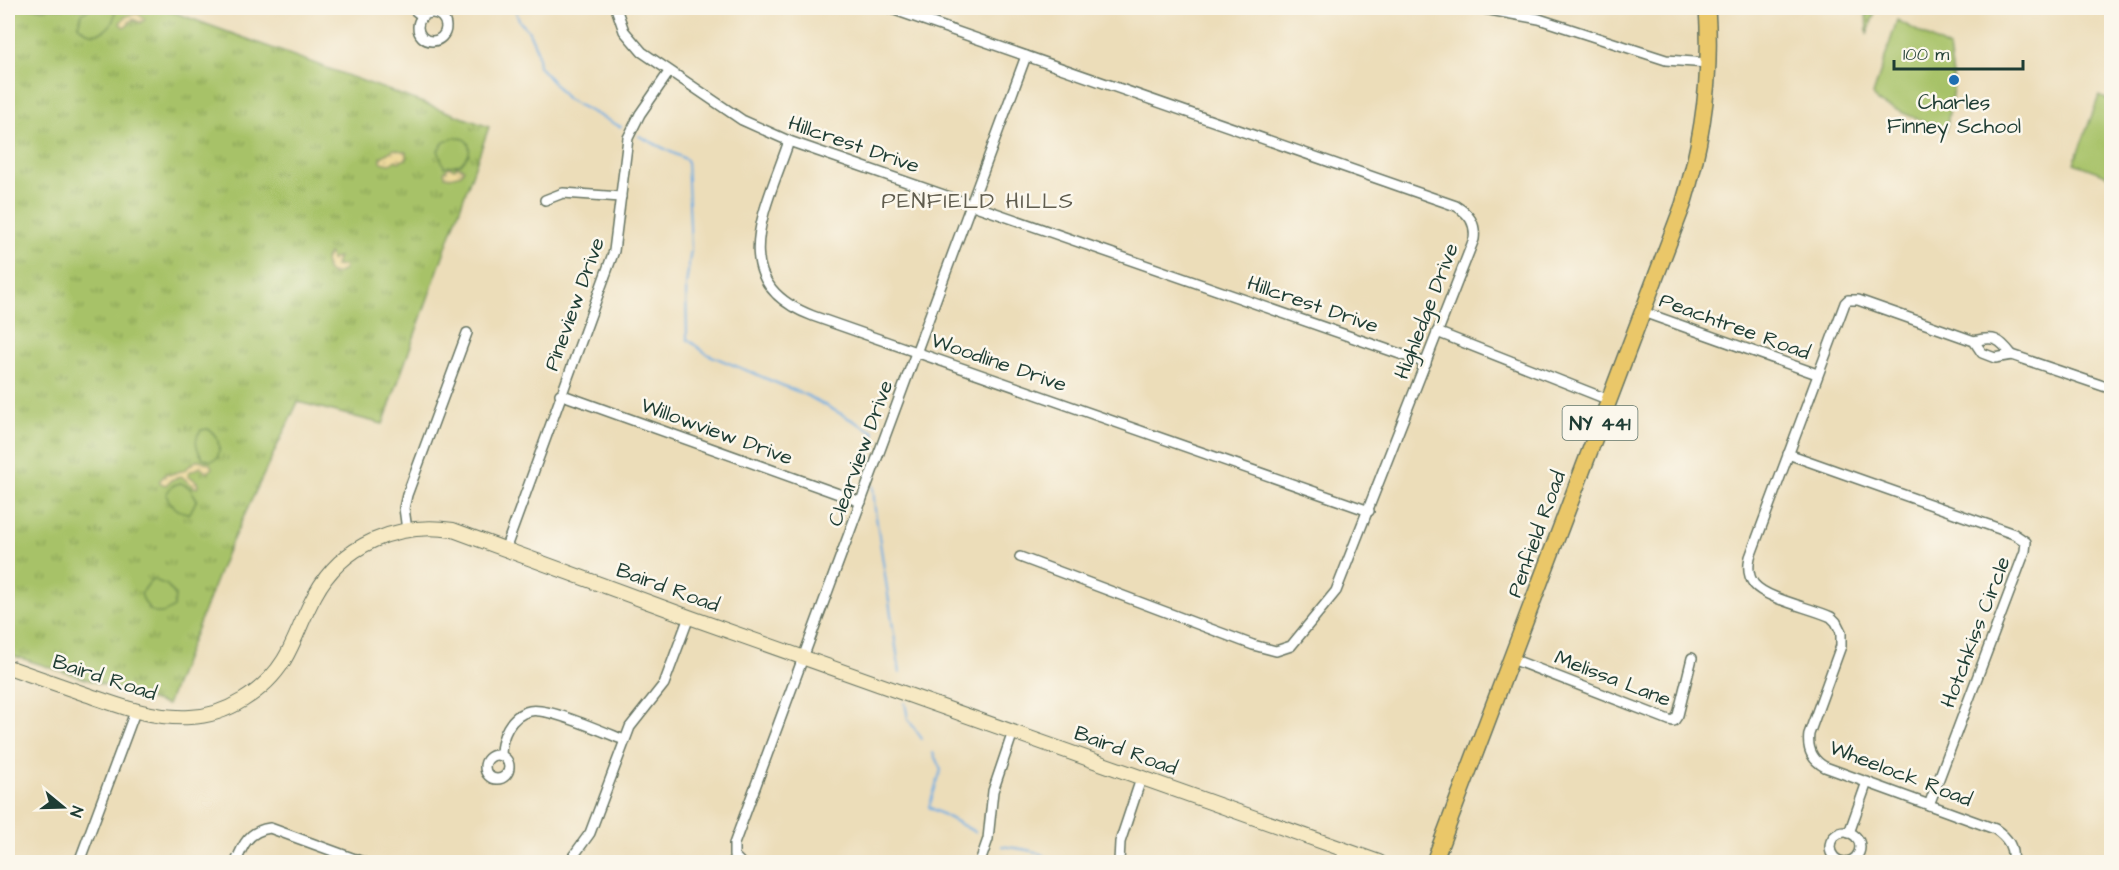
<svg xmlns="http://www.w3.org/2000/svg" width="2119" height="870" font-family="'Architects Daughter',sans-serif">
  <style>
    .grass { fill: url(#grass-tufts); stroke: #63804e; stroke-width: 1.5 }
    .sand { fill: url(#sand-dots); stroke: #868c69; stroke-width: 1.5 }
    .park { fill: url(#park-dots); stroke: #63804e; stroke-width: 1.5 }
    .pitch { fill: #a7c268; stroke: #63804e; stroke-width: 1.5 }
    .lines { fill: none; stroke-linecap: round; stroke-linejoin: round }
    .stream { stroke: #70ade2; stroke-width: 2 }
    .street-casing { stroke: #677563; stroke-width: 12 }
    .secondary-casing { stroke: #677563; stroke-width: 16 }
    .primary-casing { stroke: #677563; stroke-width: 18 }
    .street { stroke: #fff; stroke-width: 9 }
    .secondary { stroke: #f7e9c3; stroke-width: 14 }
    .primary { stroke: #eac769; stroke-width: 15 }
    .poi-dot { fill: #1f6fb2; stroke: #fbf7ec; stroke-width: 2 }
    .labels { text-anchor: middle; stroke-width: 5; stroke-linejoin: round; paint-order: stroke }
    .shield { fill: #fbf7ec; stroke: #61756b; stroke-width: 1.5 }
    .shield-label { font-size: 20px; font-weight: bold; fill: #1f3d34 }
    .poi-label { font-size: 21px; fill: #1f3d34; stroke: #fbf7ec }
    .street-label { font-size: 21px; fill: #1f3d34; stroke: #fbf7ec }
    .neighbourhood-label { font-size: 22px; letter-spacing: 1.5px; fill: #605d4f; stroke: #fbf7ec }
  </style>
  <defs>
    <pattern id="grass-tufts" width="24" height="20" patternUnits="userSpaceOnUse" patternTransform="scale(1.5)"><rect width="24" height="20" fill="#a7c268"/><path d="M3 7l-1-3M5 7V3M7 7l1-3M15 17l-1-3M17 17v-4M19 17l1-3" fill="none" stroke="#879f56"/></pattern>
    <pattern id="sand-dots" width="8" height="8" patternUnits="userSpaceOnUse" patternTransform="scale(1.5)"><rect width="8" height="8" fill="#eeda9e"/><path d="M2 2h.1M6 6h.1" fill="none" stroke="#ccbc89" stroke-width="1.8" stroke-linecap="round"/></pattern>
    <pattern id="park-dots" width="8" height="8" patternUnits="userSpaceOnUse" patternTransform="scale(1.5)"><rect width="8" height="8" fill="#a7c268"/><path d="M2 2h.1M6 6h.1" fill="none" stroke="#879f56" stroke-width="1.8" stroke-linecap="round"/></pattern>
  </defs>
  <rect width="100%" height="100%" fill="#fbf7ec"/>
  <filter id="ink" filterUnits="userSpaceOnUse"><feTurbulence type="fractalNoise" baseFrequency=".0167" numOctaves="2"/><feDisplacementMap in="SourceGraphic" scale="12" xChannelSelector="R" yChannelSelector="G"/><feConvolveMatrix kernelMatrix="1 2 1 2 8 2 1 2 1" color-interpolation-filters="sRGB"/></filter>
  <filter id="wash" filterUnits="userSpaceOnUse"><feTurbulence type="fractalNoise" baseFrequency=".008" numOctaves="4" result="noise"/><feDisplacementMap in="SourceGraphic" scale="24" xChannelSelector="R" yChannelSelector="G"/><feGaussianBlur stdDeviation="1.35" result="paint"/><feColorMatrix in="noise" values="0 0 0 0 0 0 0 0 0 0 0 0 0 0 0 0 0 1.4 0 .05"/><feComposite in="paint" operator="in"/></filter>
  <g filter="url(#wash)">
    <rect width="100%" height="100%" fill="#ecddb9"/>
    <!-- grass -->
    <polygon class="grass" points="8,8 162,8 489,127 383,424 298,402 227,552 167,705 8,654"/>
    <!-- sand -->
    <g class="sand">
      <polygon points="136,13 145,19 141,23 133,19 126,27 122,26 120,23 125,17"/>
      <polygon points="394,149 406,152 406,159 398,162 396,160 390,164 381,162 381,157"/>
      <polygon points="457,166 464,169 461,174 450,177 445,176 444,172 449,167 455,169"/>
      <polygon points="328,254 330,254 331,260 338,257 335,266 344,266 345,268 343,271 333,275 327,270 325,260"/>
      <polygon points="200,460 210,464 212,468 206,473 201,467 189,472 188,475 197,482 198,486 196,488 181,476 171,480 166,485 160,483 160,480 167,473 169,475 184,470 196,461"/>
    </g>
    <!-- park -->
    <polygon class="park" points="1866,8 1876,8 1867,35"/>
    <!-- pitch -->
    <g class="pitch">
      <path d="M90 8H112L115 12C114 31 92 42 78 25L82 14Z"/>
      <polygon points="1897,20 1949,48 1954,83 1946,131 1877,102 1873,95"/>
      <polygon points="2099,96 2111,101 2111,177 2074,163"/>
      <path d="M456 137C466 138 471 143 469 154L461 164 444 167 438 150 444 142Z"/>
      <path d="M208 429C218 435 222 448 217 458L211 461 203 458C196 449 193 440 201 430Z"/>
      <path d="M181 483 189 487 197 499 190 513C178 513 171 506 166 495 170 488 172 484 181 483Z"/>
      <path d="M152 579 167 585 175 595 174 607C156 620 148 612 141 594Z"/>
    </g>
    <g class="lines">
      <!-- stream -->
      <g class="stream">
        <polyline points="518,8 516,12 520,22 528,30 537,50 539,66 567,99 621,127"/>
        <polyline points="639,136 687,160 691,249 686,285 687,339 707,354 808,396 874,432 874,440"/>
        <polyline points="873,486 875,510 900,673"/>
        <polyline points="905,703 908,719 922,739"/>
        <polyline points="933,753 941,770 929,807 975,832"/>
        <path d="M1002 846C1017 849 1041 849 1051 862"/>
      </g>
    </g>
  </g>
  <g filter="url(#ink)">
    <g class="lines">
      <defs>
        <g id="street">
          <polyline points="412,8 422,16"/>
          <polyline points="616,8 624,31 642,52 742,120 789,141 1426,363"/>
          <path d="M889 8 1456 206C1469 214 1476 223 1474 239L1336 591 1291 646 1276 651 1253 645 1020 557"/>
          <polyline points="1479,8 1539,19 1666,60 1708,63"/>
          <circle cx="432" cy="27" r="14"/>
          <path d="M789 141C767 207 722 282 813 316L1369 511"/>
          <polyline points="545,200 563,193 621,197"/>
          <polyline points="1643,312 1817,374"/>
          <polyline points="1437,332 1609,400"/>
          <path d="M1974 341C1994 336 1999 338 2012 355"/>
          <polyline points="560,394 861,502"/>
          <polyline points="1788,454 2014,534 2026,542 2025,551 1929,805"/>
          <polyline points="407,530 404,508 407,495 467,333"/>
          <polyline points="505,550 614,251 628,138 640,114 669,72"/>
          <polyline points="1512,659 1669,720 1674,721 1678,715 1692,658"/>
          <circle cx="497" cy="767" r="12"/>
          <path d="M501 755C501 737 510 715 530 711 548 707 604 732 624 740"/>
          <circle cx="1845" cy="847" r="15"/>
          <polyline points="1849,833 1867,782"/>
          <polyline points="79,862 135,712"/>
          <path d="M236 862C243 844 249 831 270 828L363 862"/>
          <polyline points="569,862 590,833 630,727 664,684 689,617"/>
          <polyline points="740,862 734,856 734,844 1026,56"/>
          <polyline points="980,862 988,839 993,791 1013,732"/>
          <polyline points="1119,862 1120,842 1141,779"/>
          <polyline points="1340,862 1345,850"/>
          <path d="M2012 862C2014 847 2008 838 1995 829L1825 767C1812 760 1807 749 1809 734L1841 646V632L1836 622 1831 617C1812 608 1766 599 1754 584 1748 576 1748 566 1750 557L1845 303 1848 300H1858L1974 341 1982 353 1995 358 2012 355 2112 389"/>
        </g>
        <path id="secondary" d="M8 667C33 676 59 685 85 694 120 706 152 719 190 717 226 716 265 691 284 660 296 640 303 616 315 595 342 544 398 522 453 530L689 617 1379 862"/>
        <path id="primary" d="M1434 862 1683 205C1703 140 1712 76 1707 8"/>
      </defs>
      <!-- street casing -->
      <use href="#street" class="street-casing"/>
      <!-- secondary casing -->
      <use href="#secondary" class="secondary-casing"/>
      <!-- primary casing -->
      <use href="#primary" class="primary-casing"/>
      <!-- street -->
      <use href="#street" class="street"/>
      <!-- secondary -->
      <use href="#secondary" class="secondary"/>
      <!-- primary -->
      <use href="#primary" class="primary"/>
    </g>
  </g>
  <!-- markers -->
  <circle class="poi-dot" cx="1954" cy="80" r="6"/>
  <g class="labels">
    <!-- shield labels -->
    <rect class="shield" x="1562.5" y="406" width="75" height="34" rx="4.5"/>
    <g class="shield-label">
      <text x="1600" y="430">NY 441</text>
    </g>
    <!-- poi labels -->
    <g class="poi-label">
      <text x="1954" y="109">Charles<tspan x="1954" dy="24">Finney School</tspan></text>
    </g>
    <!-- street labels -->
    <g class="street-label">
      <text transform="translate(854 144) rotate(19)" y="7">Hillcrest Drive</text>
      <text transform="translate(574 304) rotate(-70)" y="7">Pineview Drive</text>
      <text transform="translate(1313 304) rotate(19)" y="7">Hillcrest Drive</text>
      <text transform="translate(1426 311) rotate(-69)" y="7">Highledge Drive</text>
      <text transform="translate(1735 326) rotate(20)" y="7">Peachtree Road</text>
      <text transform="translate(999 362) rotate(19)" y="7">Woodline Drive</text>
      <text transform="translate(717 431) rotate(20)" y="7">Willowview Drive</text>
      <text transform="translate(860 453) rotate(-70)" y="7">Clearview Drive</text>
      <text transform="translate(1536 534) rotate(-70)" y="7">Penfield Road</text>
      <text transform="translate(668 587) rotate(20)" y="7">Baird Road</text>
      <text transform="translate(1975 632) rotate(-69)" y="7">Hotchkiss Circle</text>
      <text transform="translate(105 677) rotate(18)" y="7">Baird Road</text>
      <text transform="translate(1613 678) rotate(21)" y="7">Melissa Lane</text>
      <text transform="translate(1126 750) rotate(20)" y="7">Baird Road</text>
      <text transform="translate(1901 773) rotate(21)" y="7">Wheelock Road</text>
    </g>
    <!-- neighbourhood labels -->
    <g class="neighbourhood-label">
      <text x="978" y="208">PENFIELD HILLS</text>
    </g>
  </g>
  <!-- margin -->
  <rect width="2119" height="870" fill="none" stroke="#fbf7ec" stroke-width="30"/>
  <!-- north arrow -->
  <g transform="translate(63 807) rotate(109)" stroke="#fbf7ec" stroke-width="4.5" paint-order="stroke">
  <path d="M0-4.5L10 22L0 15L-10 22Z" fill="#1f3d34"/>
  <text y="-9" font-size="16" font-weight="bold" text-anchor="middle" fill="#1f3d34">N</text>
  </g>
  <!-- scale -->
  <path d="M1894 60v9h129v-9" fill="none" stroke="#1f3d34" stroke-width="3"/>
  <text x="1903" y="60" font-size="18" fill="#1f3d34" stroke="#fbf7ec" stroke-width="4.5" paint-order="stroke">100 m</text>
</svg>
